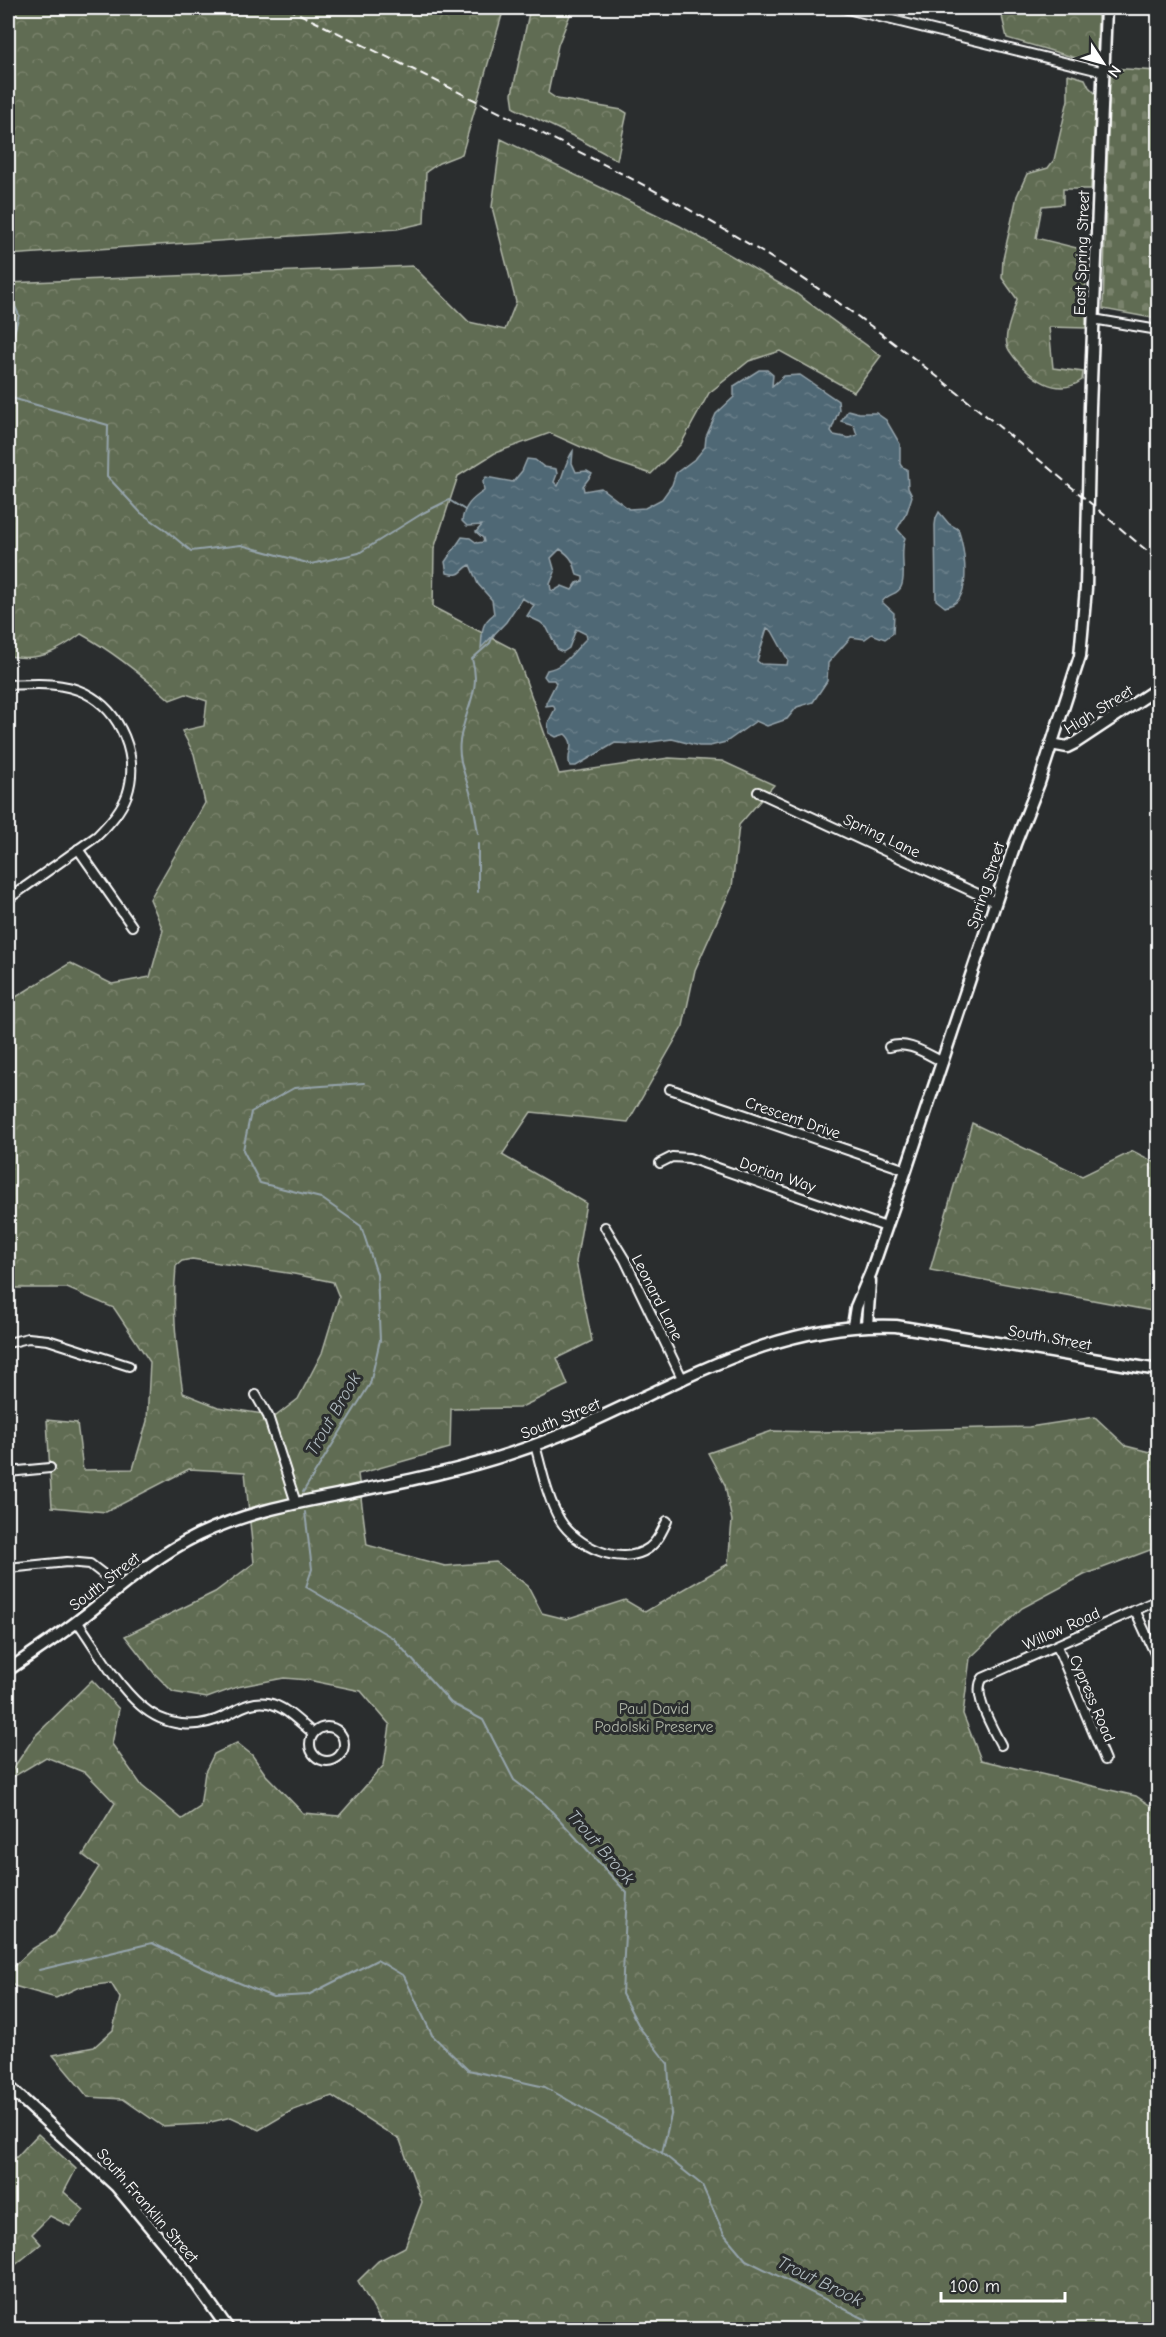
<svg xmlns="http://www.w3.org/2000/svg" width="1166" height="2337" font-family="'Comic Neue',sans-serif">
  <style>
    .forest { fill: url(#forest-crowns); stroke: #b0b6a8; stroke-width: 1.5; fill-rule: evenodd }
    .cemetery { fill: url(#cemetery-stones); stroke: #b0b6a8; stroke-width: 1.5 }
    .water { fill: url(#water-ripples); stroke: #95a4ac; stroke-width: 1.5; fill-rule: evenodd }
    .lines { fill: none; stroke-linecap: round; stroke-linejoin: round }
    .stream { stroke: #95a4ac; stroke-width: 2 }
    .minor-casing { stroke: #fff; stroke-width: 12 }
    .secondary-casing { stroke: #fff; stroke-width: 15 }
    .minor { stroke: #2a2d2e; stroke-width: 8 }
    .secondary { stroke: #2a2d2e; stroke-width: 10 }
    .rail { stroke: #fff; stroke-width: 2; stroke-dasharray: 9 4.5; stroke-linecap: butt }
    .labels { text-anchor: middle; stroke-width: 6; stroke-linejoin: round; paint-order: stroke }
    .street-label { font-size: 16px; fill: #fff; stroke: #2a2d2e }
    .park-label { font-size: 16px; fill: #b0b6a8; stroke: #2a2d2e }
    .water-label { font-size: 18px; font-style: italic; fill: #b0bbc0; stroke: #2a2d2e }
  </style>
  <defs>
    <pattern id="forest-crowns" width="20" height="18" patternUnits="userSpaceOnUse" patternTransform="scale(1.5)"><rect width="20" height="18" fill="#616c52"/><path d="M2 6a3 3 0 1 1 6 0M12 15a3 3 0 1 1 6 0" fill="none" stroke="#79826c"/></pattern>
    <pattern id="cemetery-stones" width="16" height="16" patternUnits="userSpaceOnUse" patternTransform="scale(1.5)"><rect width="16" height="16" fill="#616c52"/><path d="M2 7V4a2 2 0 0 1 4 0v3zM10 15v-3a2 2 0 0 1 4 0v3z" fill="#79826c"/></pattern>
    <pattern id="water-ripples" width="26" height="14" patternUnits="userSpaceOnUse" patternTransform="scale(1.5)"><rect width="26" height="14" fill="#4f6774"/><path d="M2 4q2-2 4 0t4 0M15 11q2-2 4 0t4 0" fill="none" stroke="#697e89"/></pattern>
  </defs>
  <rect width="100%" height="100%" fill="#2a2d2e"/>
  <filter id="ink" filterUnits="userSpaceOnUse"><feTurbulence type="fractalNoise" baseFrequency=".0167" numOctaves="2"/><feDisplacementMap in="SourceGraphic" scale="12" xChannelSelector="R" yChannelSelector="G"/><feConvolveMatrix kernelMatrix="1 2 1 2 8 2 1 2 1" color-interpolation-filters="sRGB"/></filter>
  <g filter="url(#ink)">
    <!-- forest -->
    <g class="forest">
      <polygon points="8,8 504,8 462,154 439,163 426,172 424,223 397,229 8,255"/>
      <polygon points="530,8 562,8 570,15 558,45 548,93 557,99 622,110 627,113 617,160 575,137 514,108 512,94"/>
      <polygon points="1000,8 1098,8 1097,52 1091,58 1076,58 1007,38"/>
      <path d="M1068 74 1085 79 1089 87 1096 94 1091 189H1063V204L1042 206 1036 238 1085 250 1086 328 1049 327 1053 368 1083 372 1082 380C1058 398 1030 378 1014 357 1012 354 1008 350 1007 345 1004 331 1014 313 1017 299L1002 278 1003 259 1017 196 1027 174 1048 168 1054 160 1068 100Z"/>
      <path d="M501 139 680 226 794 292 881 356 854 392 780 351 749 361 709 393 681 444 651 474 612 461 550 433 495 453 458 476 434 549 433 607 515 650 559 774 669 758 722 761 774 785 739 825 732 887 695 970 683 1026 628 1122 531 1112 502 1155 586 1203 576 1262 592 1341 557 1358 568 1385 519 1408 451 1409 450 1448 358 1474 367 1545 445 1566 496 1562 528 1586 542 1613 566 1619 625 1600 645 1612 728 1564 732 1521 725 1485 708 1453 772 1431 821 1432 1029 1427 1095 1417 1126 1446 1158 1454V1547L1084 1575 1022 1608 970 1658 963 1714 981 1760 1136 1796 1158 1811V2329H385L358 2281 378 2261 405 2247 422 2202 400 2140 332 2096 291 2111 259 2130 231 2117 203 2124 162 2126 123 2099 88 2097 53 2055 94 2047 113 2030 120 1998 111 1983 79 1987 56 1998 14 1986 8 1979V1972L32 1949 55 1935 99 1867 83 1855 115 1803 86 1773 46 1757 8 1780V1776L35 1736 92 1680 119 1709 112 1744 142 1786 182 1819 200 1807 205 1772 214 1754 237 1743 252 1755 266 1775 303 1813 339 1816 384 1765 390 1725 361 1691 308 1680 284 1678 237 1687 207 1698 173 1692 154 1673 125 1636 215 1592 254 1563 245 1472 189 1469 106 1512 52 1507 47 1420 77 1423 83 1470 133 1469 147 1421 150 1362 114 1308 67 1288H8V1002L70 963 112 984 150 977 163 930 150 899 205 803 194 754 182 731 204 726 207 701 186 694 170 700C142 675 114 652 81 634 56 653 39 661 8 656V283L413 266 469 322 505 330 516 302 492 207ZM192 1259 294 1274 333 1282 339 1297 322 1353 298 1399 276 1416 218 1407 183 1393C176 1348 172 1311 176 1266L182 1261Z"/>
      <polygon points="972,1123 1082,1176 1133,1151 1158,1164 1158,1312 930,1270"/>
      <polygon points="38,2134 76,2169 64,2192 84,2210 70,2226 50,2216 32,2234 41,2244 8,2271 8,2166"/>
    </g>
    <!-- cemetery -->
    <polygon class="cemetery" points="1110,68 1158,71 1158,319 1103,309"/>
    <!-- water -->
    <g class="water">
      <path d="M759 370H767L773 375 772 386 784 376 800 375 838 401 839 410 831 431 834 435 849 438 857 435 854 425 841 421 848 410 859 413H876L886 420 900 444V464L902 467 907 469 908 488 912 496 907 512 897 529 905 538C899 553 907 575 901 587 898 595 888 593 882 602L894 613 893 633 885 639 872 634 865 639 851 637 828 663 827 681 813 702 797 707 787 719 767 726 756 721 726 742 710 746H699L672 739 636 744 615 743 576 766H570C565 752 578 746 565 734L556 737 549 733 548 723 555 709 553 705 546 706V703L556 683 554 680H547L544 676 547 670C565 667 574 650 587 638L586 634 576 629 569 648 563 652 558 650 547 628 540 622 527 616 534 605 522 598 506 622 481 648C483 630 480 625 494 614L492 600 478 584 470 565C459 571 463 577 447 573L445 562 462 537 470 538 477 543 484 542 483 538 476 532 482 525 467 526 462 521C464 506 472 499 484 491L483 481 486 477 513 482 522 471 527 459 535 460 544 467 556 469 557 474 554 482 558 486C564 474 565 462 573 451L572 463 576 472 587 471 592 474 583 486 584 491 601 488 629 509 645 508 662 499 672 485 676 473 696 458 705 447 706 437 716 414 734 397V386ZM560 549C571 556 574 562 577 575L583 577V581L577 583 572 590 562 586 554 591 551 590 550 584 555 572 551 558ZM767 628 772 631 788 660 787 665 761 664 757 661Z"/>
      <path d="M939 512 949 524 958 529C964 546 970 585 958 600 954 605 950 605 945 607L936 600 935 525 936 518Z"/>
    </g>
    <g class="lines">
      <!-- stream -->
      <g class="stream">
        <polyline points="8,23 12,15 10,8"/>
        <polyline points="8,292 19,315 8,355"/>
        <polyline points="8,397 108,425 107,476 141,513 163,528 191,551 241,545 311,564 359,553 423,513 449,500 465,510"/>
        <path d="M478 833C476 822 475 811 472 800 468 781 457 761 460 741 464 711 482 690 472 659L490 643 494 634"/>
        <polyline points="478,892 478,844"/>
        <polyline points="303,1492 370,1384 380,1340 377,1274 361,1226 321,1198 260,1183 243,1150 251,1112 294,1088 364,1083"/>
        <polyline points="305,1512 312,1569 306,1587 393,1638 451,1703 483,1720 514,1780 545,1804 627,1893 622,1994 640,2028 668,2064 671,2115 662,2153 702,2185 724,2234 746,2260 887,2330"/>
        <polyline points="39,1970 152,1943 206,1969 273,1997 308,1995 377,1960 404,1976 432,2035 468,2070 545,2087 662,2153"/>
      </g>
      <defs>
        <g id="minor">
          <polyline points="843,8 1104,72"/>
          <polyline points="1093,319 1158,330"/>
          <path d="M8 685C33 684 61 681 85 693 121 711 140 757 127 795 121 811 109 824 97 836L8 899"/>
          <polyline points="758,792 995,902"/>
          <polyline points="78,849 132,926"/>
          <path d="M889 1047C908 1040 926 1054 943 1062"/>
          <polyline points="670,1089 906,1170"/>
          <polyline points="660,1163 672,1157 689,1158 886,1227"/>
          <polyline points="605,1227 625,1260 683,1380"/>
          <polyline points="8,1343 28,1338 48,1340 129,1366"/>
          <polyline points="256,1395 268,1416 296,1503"/>
          <path d="M535 1445C542 1470 547 1498 560 1520 576 1546 621 1568 649 1548 658 1541 662 1531 667 1521"/>
          <polyline points="8,1472 50,1468"/>
          <polyline points="8,1568 67,1562 90,1564 120,1587"/>
          <polyline points="1135,1610 1158,1660"/>
          <path d="M77 1621C97 1649 115 1683 140 1705 165 1727 196 1730 225 1716 239 1709 252 1700 268 1703 285 1706 300 1723 313 1733"/>
          <polyline points="1057,1646 1105,1760"/>
          <circle cx="327" cy="1744" r="17"/>
          <path d="M1001 1745C993 1729 971 1693 983 1678L1158 1600"/>
        </g>
        <g id="secondary">
          <polyline points="1051,744 1067,747 1075,743 1158,688"/>
          <polyline points="867,1325 870,1281"/>
          <polyline points="853,1326 856,1307 871,1272 906,1170 1015,844 1039,783 1080,656 1086,588 1090,407 1106,8"/>
          <path d="M8 1670C33 1653 59 1636 83 1617 120 1588 155 1556 198 1535 242 1514 289 1504 337 1495 396 1483 455 1472 512 1453 644 1410 752 1320 896 1326L1158 1370"/>
          <polyline points="8,2086 116,2186 189,2274 229,2330"/>
        </g>
      </defs>
      <!-- minor casing -->
      <use href="#minor" class="minor-casing"/>
      <!-- secondary casing -->
      <use href="#secondary" class="secondary-casing"/>
      <!-- minor -->
      <use href="#minor" class="minor"/>
      <!-- secondary -->
      <use href="#secondary" class="secondary"/>
      <!-- rail -->
      <path class="rail" d="M287 8C365 46 443 84 521 123 610 167 698 211 781 264 916 351 1036 458 1158 560"/>
    </g>
  </g>
  <g class="labels">
    <!-- street labels -->
    <g class="street-label">
      <text transform="translate(1081 253) rotate(-88)" y="6">East Spring Street</text>
      <text transform="translate(1098 709) rotate(-32)" y="6">High Street</text>
      <text transform="translate(882 835) rotate(25)" y="6">Spring Lane</text>
      <text transform="translate(985 885) rotate(-72)" y="6">Spring Street</text>
      <text transform="translate(793 1117) rotate(19)" y="6">Crescent Drive</text>
      <text transform="translate(778 1174) rotate(19)" y="6">Dorian Way</text>
      <text transform="translate(658 1297) rotate(63)" y="6">Leonard Lane</text>
      <text transform="translate(1050 1337) rotate(10)" y="6">South Street</text>
      <text transform="translate(560 1418) rotate(-22)" y="6">South Street</text>
      <text transform="translate(104 1581) rotate(-38)" y="6">South Street</text>
      <text transform="translate(1061 1628) rotate(-24)" y="6">Willow Road</text>
      <text transform="translate(1093 1698) rotate(67)" y="6">Cypress Road</text>
      <text transform="translate(148 2205) rotate(49)" y="6">South Franklin Street</text>
    </g>
    <!-- park labels -->
    <g class="park-label">
      <text x="654" y="1714">Paul David<tspan x="654" dy="18">Podolski Preserve</tspan></text>
    </g>
    <!-- water labels -->
    <g class="water-label">
      <text transform="translate(333 1414) rotate(-60)" y="6">Trout Brook</text>
      <text transform="translate(601 1847) rotate(49)" y="6">Trout Brook</text>
      <text transform="translate(820 2281) rotate(26)" y="6">Trout Brook</text>
    </g>
  </g>
  <!-- margin -->
  <rect width="1166" height="2337" fill="none" stroke="#2a2d2e" stroke-width="30"/>
  <rect x="15" y="15" width="1136" height="2307" fill="none" stroke="#fff" stroke-width="2" filter="url(#ink)"/>
  <!-- north arrow -->
  <g transform="translate(1103 63) rotate(126)" stroke="#2a2d2e" stroke-width="4.5" paint-order="stroke">
  <path d="M0-4.5L10 22L0 15L-10 22Z" fill="#ffffff"/>
  <text y="-9" font-size="16" font-weight="bold" text-anchor="middle" fill="#ffffff">N</text>
  </g>
  <!-- scale -->
  <path d="M941 2292v9h124v-9" fill="none" stroke="#ffffff" stroke-width="3"/>
  <text x="950" y="2292" font-size="18" fill="#ffffff" stroke="#2a2d2e" stroke-width="4.5" paint-order="stroke">100 m</text>
</svg>
